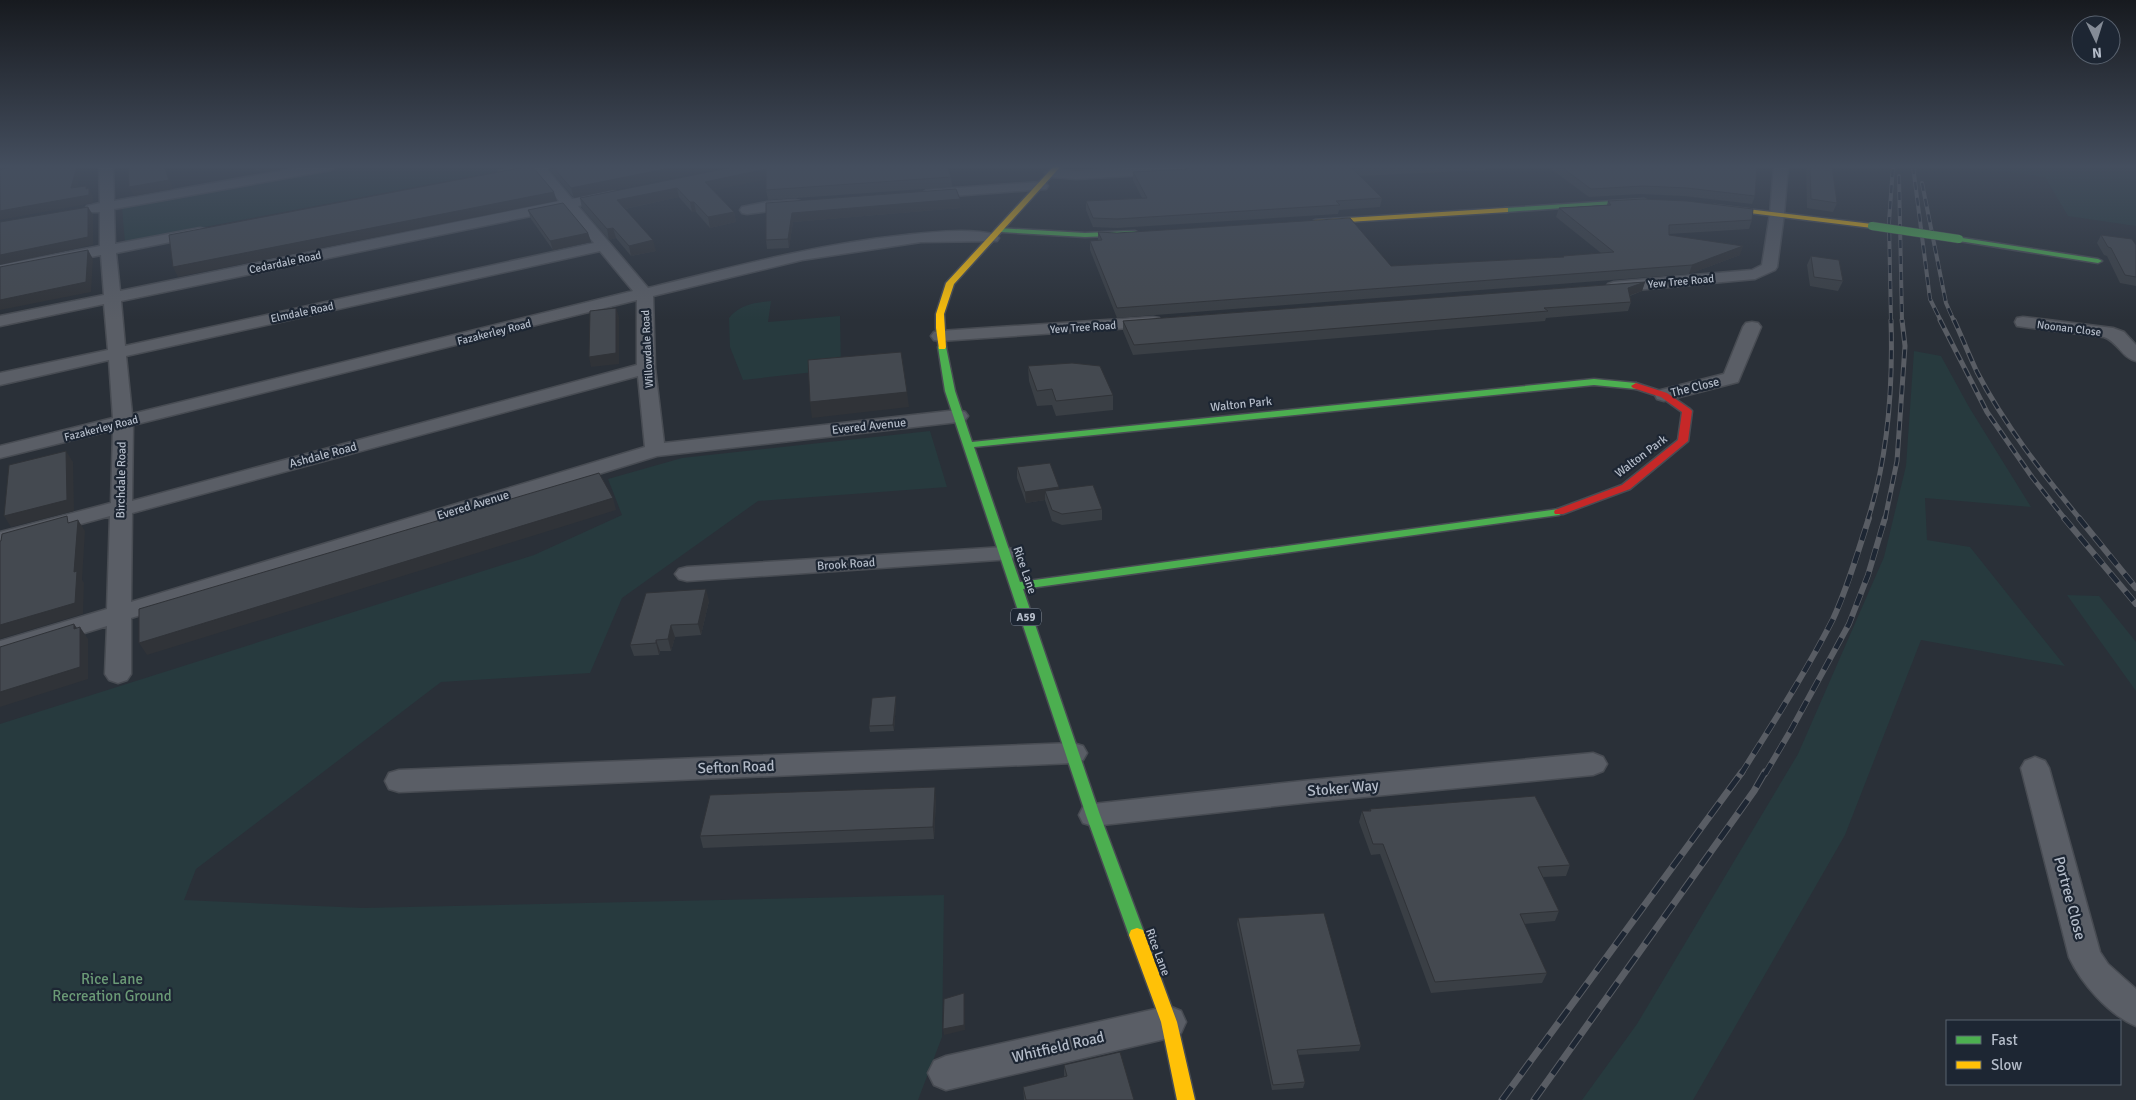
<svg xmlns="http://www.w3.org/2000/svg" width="2136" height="1100" font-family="Signika,sans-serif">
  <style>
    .green { fill: #273a3e }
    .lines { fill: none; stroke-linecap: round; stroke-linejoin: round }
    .street-casing { stroke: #484c53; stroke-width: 3 }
    .fast-casing { stroke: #484c53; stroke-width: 3 }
    .slow-casing { stroke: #484c53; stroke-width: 3 }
    .jam-casing { stroke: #484c53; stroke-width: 3 }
    .street { fill: #5a5e66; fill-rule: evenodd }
    .fast { fill: #4caf50; fill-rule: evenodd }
    .slow { fill: #ffc107; fill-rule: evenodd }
    .jam { fill: #c62828; fill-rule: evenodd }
    .rail-far3-casing { stroke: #595d64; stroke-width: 4 }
    .rail-far2-casing { stroke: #595d64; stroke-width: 5 }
    .rail-far1-casing { stroke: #595d64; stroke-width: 6 }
    .rail-casing { stroke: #595d64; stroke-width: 7 }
    .rail-far3 { stroke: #1d2633; stroke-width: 2.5; stroke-dasharray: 8; stroke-linecap: butt }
    .rail-far2 { stroke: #1d2633; stroke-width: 3; stroke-dasharray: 9; stroke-linecap: butt }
    .rail-far1 { stroke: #1d2633; stroke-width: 4.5; stroke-dasharray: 12; stroke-linecap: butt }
    .rail { stroke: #1d2633; stroke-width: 5; stroke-dasharray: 16; stroke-linecap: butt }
    .fast-bridge-casing { stroke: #484c53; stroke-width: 9; stroke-linecap: butt }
    .fast-bridge { stroke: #4caf50; stroke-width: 8 }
    .wall { fill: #3a3f45 }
    .shaded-wall { fill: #303338 }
    .building { fill: #444950; stroke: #303338 }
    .labels { text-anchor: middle; stroke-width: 4.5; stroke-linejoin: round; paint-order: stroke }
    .far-street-label { font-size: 11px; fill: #b4bcc9; stroke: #1d2633 }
    .shield { fill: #1d2633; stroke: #878f9c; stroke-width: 1 }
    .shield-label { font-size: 11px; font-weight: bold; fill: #b4bcc9 }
    .street-label { font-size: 12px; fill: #b4bcc9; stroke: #1d2633 }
    .near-street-label { font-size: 15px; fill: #b4bcc9; stroke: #1d2633 }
    .near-park-label { font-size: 15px; fill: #6b9a76; stroke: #1d2633 }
  </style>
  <rect width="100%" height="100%" fill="#2a3038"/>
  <!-- green -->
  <g class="green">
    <polygon points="353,166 521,167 125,242 122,207"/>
    <polygon points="1963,166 2136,166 2136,226 2068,216 2045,177"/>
    <path d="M771 301 768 322 840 316 841 369 743 380 730 347 729 318C741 304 754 303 771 301Z"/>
    <polygon points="1914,351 1941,356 1969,407 2031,507 1925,498 1927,540 1970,547 2065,666 1921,640 1845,835 1693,1100 1582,1100 1637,1024 1798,754 1884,557 1906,466"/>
    <polygon points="930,431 947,487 758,501 622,598 590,673 441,682 196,869 184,900 363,908 944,895 942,1037 918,1100 0,1100 0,724 534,555 622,515 608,479 682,458"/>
    <polygon points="2067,595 2099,596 2136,642 2136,691"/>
  </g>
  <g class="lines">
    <defs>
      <g id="street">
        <path d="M99 166H113L114 201 308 166H338L331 170 114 209 115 244 200 228 205 229 207 232 205 235 200 236 116 253 120 291 559 201 535 172 504 178 497 174 499 171 524 166H552L547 169 572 199 611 191 616 192 618 195 616 198 578 206 648 288C733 267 818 244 906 235 935 232 969 228 997 235L999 238 997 241 921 242 802 260 653 296 655 368 664 443 958 410 965 412 968 416 965 420 958 422 657 456 131 618V674L127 680 118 683 109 680 105 674 107 626 0 659V641L107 609 110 516 0 546V532L111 503 113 430 0 458V446L113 418 109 360 0 385V373L108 350 104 304 0 326V316L104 295 101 255 0 275V265L100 246V212H87L85 209 87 206 100 203ZM565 209 594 243 125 346 121 301ZM600 251 633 291 132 414 126 356ZM637 300V365L132 501 133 425ZM638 376 645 447 131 602 132 513Z"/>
        <polygon points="1161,166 1239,166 1232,170 1076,179 1052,177 1045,173 1052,169 1076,171"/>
        <polygon points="1774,166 1788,166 1784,214 1777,267 1775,270 1755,279 1614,292 1608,290 1606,287 1608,284 1614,282 1752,270 1762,265 1770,214"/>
        <polygon points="1041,182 1046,183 1048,186 1046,189 927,198 920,194 927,190"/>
        <polygon points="795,200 800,201 802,204 800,207 747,214 742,213 740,210 742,207 767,202"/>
        <polygon points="1153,317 1159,318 1161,322 1159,326 940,341 934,340 931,336 934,332 940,331"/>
        <path d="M2023 317 2113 328 2124 332 2136 345V361C2122 358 2118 342 2104 337L2017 326 2015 322 2017 318Z"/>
        <polygon points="1752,322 1758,323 1761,327 1738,382 1664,401 1657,399 1655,395 1657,391 1724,374 1743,327 1746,323"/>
        <polygon points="1004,547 1012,549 1015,554 1012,559 687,581 679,579 675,574 679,569 687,567"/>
        <polygon points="1073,743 1083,746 1087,753 1083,760 1073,763 399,792 389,789 385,781 389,773 399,770"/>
        <polygon points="1593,753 1603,757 1607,764 1603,771 1593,775 1312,802 1093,826 1083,823 1079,815 1083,807 1093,804 1312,780"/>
        <path d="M2035 757 2045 761 2049 768 2100 952 2108 964 2136 989V1026C2109 1015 2081 983 2069 957L2021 768 2025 761Z"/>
        <polygon points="1169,1006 1181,1011 1186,1022 1181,1033 1169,1038 946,1090 934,1085 928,1073 934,1061 946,1056"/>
      </g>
      <g id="fast">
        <polygon points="1644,199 1648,201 1646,202 1505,212 1501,210 1505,208"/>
        <polygon points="998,228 1085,233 1135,231 1139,233 1135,235 1085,237 1001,232 998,232"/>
        <polygon points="1956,237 2098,259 2102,261 2098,263 1959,241 1956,241"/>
        <polygon points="942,344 946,347 955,391 972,442 1594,379 1636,383 1641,386 1636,389 1594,385 974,447 1020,582 1559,509 1564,512 1559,515 1023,589 1100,815 1145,935 1143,940 1137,942 1131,940 1129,935 1086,815 945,391 938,347"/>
      </g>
      <g id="slow">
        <polygon points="1054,166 1061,166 954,284 944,314 946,347 945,349 939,349 936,328 936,314 946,283"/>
        <polygon points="1714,205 1872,224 1876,226 1872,228 1717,209 1714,209"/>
        <polygon points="1505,208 1508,208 1508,212 1315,224 1311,222 1315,220"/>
        <polygon points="1137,928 1143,930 1145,935 1177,1022 1195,1100 1177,1100 1161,1022 1129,935 1131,930"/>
      </g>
      <polygon id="jam" points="1636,383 1667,393 1690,409 1692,411 1688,441 1630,489 1563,514 1555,514 1554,512 1555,510 1622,485 1678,440 1682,412 1661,397 1633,388 1631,386"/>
    </defs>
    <!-- street casing -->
    <use href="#street" class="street-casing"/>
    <!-- fast casing -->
    <use href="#fast" class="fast-casing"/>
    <!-- slow casing -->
    <use href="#slow" class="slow-casing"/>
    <!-- jam casing -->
    <use href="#jam" class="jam-casing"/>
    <!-- street -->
    <use href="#street" class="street"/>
    <!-- fast -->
    <use href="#fast" class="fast"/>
    <!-- slow -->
    <use href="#slow" class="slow"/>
    <!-- jam -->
    <use href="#jam" class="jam"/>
    <defs>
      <g id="rail-far3">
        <polyline points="1913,166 1930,299 1941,321"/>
        <polyline points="1899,176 1902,321"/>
        <polyline points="1922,183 1946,303 1954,321"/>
        <polyline points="1891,321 1889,222 1893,166"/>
      </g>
      <g id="rail-far2">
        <polyline points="1940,320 1987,412 2032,477 2065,519"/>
        <path d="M1954 320C1962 337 1969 355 1977 372 2004 424 2043 474 2080 519"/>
        <path d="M1868 519C1888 457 1893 384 1891 320"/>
        <polyline points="1885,519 1897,461 1905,346 1902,320"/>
      </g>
      <g id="rail-far1">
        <polyline points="2064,518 2136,604"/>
        <polyline points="2079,518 2136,588"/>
        <path d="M1741 774C1773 723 1806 672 1833 619 1848 587 1858 551 1869 518"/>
        <polyline points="1765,774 1791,730 1849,624 1868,575 1885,518"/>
      </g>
      <g id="rail">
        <polyline points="1502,1100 1742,772"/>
        <polyline points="1534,1100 1754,791 1765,772"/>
      </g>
    </defs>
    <!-- rail-far3 casing -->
    <use href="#rail-far3" class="rail-far3-casing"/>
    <!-- rail-far2 casing -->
    <use href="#rail-far2" class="rail-far2-casing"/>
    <!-- rail-far1 casing -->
    <use href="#rail-far1" class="rail-far1-casing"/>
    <!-- rail casing -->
    <use href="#rail" class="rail-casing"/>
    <!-- rail-far3 -->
    <use href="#rail-far3" class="rail-far3"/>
    <!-- rail-far2 -->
    <use href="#rail-far2" class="rail-far2"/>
    <!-- rail-far1 -->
    <use href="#rail-far1" class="rail-far1"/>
    <!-- rail -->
    <use href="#rail" class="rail"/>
    <defs>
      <polyline id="fast-bridge" points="1872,226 1959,239"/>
    </defs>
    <!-- fast-bridge casing -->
    <use href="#fast-bridge" class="fast-bridge-casing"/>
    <!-- fast-bridge -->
    <use href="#fast-bridge" class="fast-bridge"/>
  </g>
  <!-- wall -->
  <g class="wall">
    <polygon points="252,166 300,166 261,173"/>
    <polygon points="549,166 728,166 574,198 550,170"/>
    <polygon points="738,166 977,166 948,168 951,177 952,187 768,200 766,190 766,179 713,190 734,212 736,222 710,228 696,212 692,212 679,197 625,209 656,251 631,256 616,238 609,240 582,208 580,198"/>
    <polygon points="1186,166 1486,166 1485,170 1359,176 1382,198 1380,207 1339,210 1338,214 1117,228 1093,227 1086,210 1086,201 1142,198 1133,180 1133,172 1186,169"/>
    <polygon points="1547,166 1757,166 1755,196 1752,204 1684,196 1640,194 1589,197"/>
    <polygon points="1806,166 1832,166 1837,203 1833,212 1807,208"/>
    <polygon points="1608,201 1752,220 1749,229 1669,234 1669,235 1740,255 1689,274 1117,318 1090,250 1090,241 1098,241 1098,232 1391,266 1563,257 1563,256 1601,253 1556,217 1559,208 1607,205"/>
    <polygon points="766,203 960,208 793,222 789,248 767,249 766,240"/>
    <polygon points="528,210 588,233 591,242 553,250 531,219"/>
    <polygon points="2101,235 2136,245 2136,286 2120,283 2107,256 2104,255 2097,243"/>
    <polygon points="1811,256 1843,281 1838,291 1810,286 1807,265"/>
    <polygon points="1645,282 1642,291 1630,296 1631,302 1628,311 1546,318 1545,321 1133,355 1123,331 1123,321"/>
    <polygon points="1028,366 1113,395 1113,410 1056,416 1052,405 1037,406 1029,381"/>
    <polygon points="1017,467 1059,487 1059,489 1102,509 1102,520 1062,525 1052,521 1045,500 1026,503 1017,478"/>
    <polygon points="709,601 701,635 675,637 671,651 660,651 659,655 634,656 630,645"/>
    <polygon points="896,702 894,731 870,732 869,726"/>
    <polygon points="936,799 934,839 703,848 700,836"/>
    <polygon points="1370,809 1570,865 1566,876 1543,877 1559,911 1555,921 1524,924 1547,973 1542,983 1431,993 1380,854 1371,855 1359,822 1362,811 1369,811"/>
    <polygon points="1238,918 1361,1045 1359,1051 1298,1055 1305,1082 1303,1088 1272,1090 1237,924"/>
    <polygon points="1064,1065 1134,1100 1024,1100 1023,1087 1064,1077"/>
  </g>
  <!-- shaded-wall -->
  <g class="shaded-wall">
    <polygon points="77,166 83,166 75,196 71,188"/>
    <polygon points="164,166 165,166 173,189 134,196 129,187"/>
    <polygon points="258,166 300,166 261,173"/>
    <polygon points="680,166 728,166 574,198 571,188"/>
    <polygon points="766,169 767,179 707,192 705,182"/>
    <polygon points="86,186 89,192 89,188 93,197 93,203 0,220 0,211 86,189"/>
    <polygon points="677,188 679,197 619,210 617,200"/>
    <polygon points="554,192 557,201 178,277 173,267"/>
    <polygon points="960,199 960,208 793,222 789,248 788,239 792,213"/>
    <polygon points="690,202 694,202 696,212 692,212"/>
    <polygon points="88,207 93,215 93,245 0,265 0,255"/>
    <polygon points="734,212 736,222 710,228 708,217"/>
    <polygon points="613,228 616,238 609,240 607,229"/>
    <polygon points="588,233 591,242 553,250 550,241"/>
    <polygon points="653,240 656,251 631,256 629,246"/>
    <polygon points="1743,246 1740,255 1689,274 1692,265"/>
    <polygon points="88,250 93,259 91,292 0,310 0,300"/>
    <polygon points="1645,282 1642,291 1625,297 1628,288"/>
    <polygon points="616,308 619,317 619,364 591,367 589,357"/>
    <polygon points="907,392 909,407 812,418 810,402"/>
    <polygon points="66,451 73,462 74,511 11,527 4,516"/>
    <polygon points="1059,487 1059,498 1045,491 1045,500 1026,503 1025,492"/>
    <polygon points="613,498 616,510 147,655 139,643"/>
    <polygon points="78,520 85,531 82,580 84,583 83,614 0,639 0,625 74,572"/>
    <polygon points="706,589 709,601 701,635 698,624"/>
    <polygon points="74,624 80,632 80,627 88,639 88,679 0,707 0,692 74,629"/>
    <polygon points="671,625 675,637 671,651 668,639"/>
    <polygon points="656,640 660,651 659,655 656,643"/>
    <polygon points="896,696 896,702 894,731 893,725"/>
    <polygon points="935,787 936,799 934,839 933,827"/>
    <polygon points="964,993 965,1030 944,1035 943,1029"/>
  </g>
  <!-- building -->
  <g class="building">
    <polygon points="13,166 77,166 71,188 86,186 86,189 89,188 89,195 0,211 0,170"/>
    <polygon points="128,166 164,166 169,180 129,187"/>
    <polygon points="530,166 532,166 554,192 173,267 169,235"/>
    <polygon points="552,166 680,166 571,188"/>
    <polygon points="738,166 947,166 951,177 766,190 766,169 705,182 734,212 708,217 694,202 690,202 677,188 617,200 653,240 629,246 613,228 607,229 580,198"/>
    <polygon points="1186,166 1388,166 1352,168 1382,198 1336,201 1340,205 1117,219 1093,218 1086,201 1147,198 1133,172 1188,169"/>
    <polygon points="1560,166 1757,166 1755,196 1687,188 1643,186 1591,189"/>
    <polygon points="1810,166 1832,166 1837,203 1811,199"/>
    <polygon points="956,189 960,199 792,213 788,239 766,240 766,203"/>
    <polygon points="1643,199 1687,201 1753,209 1752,220 1669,225 1669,235 1743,246 1692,265 1117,308 1090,241 1102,240 1098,232 1117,233 1350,218 1391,266 1564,257 1563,256 1614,252 1559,208 1611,205 1608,201"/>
    <polygon points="563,203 588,233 550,241 528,210"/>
    <polygon points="88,207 88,237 0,255 0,222"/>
    <polygon points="2101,235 2132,239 2136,245 2136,277 2125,275 2111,248 2108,247"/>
    <polygon points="88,250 86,282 0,300 0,267"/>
    <polygon points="1811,256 1839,260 1843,281 1814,277"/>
    <polygon points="1645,282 1628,288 1631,302 1544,308 1548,311 1134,345 1123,321"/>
    <polygon points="616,308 616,353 589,357 590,311"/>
    <polygon points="901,352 907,392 810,402 808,360"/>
    <polygon points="1072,363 1100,366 1113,395 1056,401 1052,389 1037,391 1028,366"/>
    <polygon points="66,451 67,500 4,516 9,465"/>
    <polygon points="1050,463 1059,487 1025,492 1017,467"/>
    <polygon points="599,473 613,498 139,643 139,609"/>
    <polygon points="1093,485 1102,509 1062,514 1052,510 1045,491"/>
    <polygon points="67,516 68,523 78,520 74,572 77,571 75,603 0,625 0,541 1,541 2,534"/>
    <polygon points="706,589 698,624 671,625 668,639 656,640 656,643 630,645 646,593"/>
    <polygon points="74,624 74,629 80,627 80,667 0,692 0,647"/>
    <polygon points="896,696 893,725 869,726 872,698"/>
    <polygon points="935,787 933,827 700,836 710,795"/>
    <polygon points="1535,796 1570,865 1538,867 1559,911 1520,914 1547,973 1435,982 1383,844 1373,844 1362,811 1371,811 1370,809"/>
    <polygon points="1324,913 1361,1045 1297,1050 1305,1082 1273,1085 1238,918"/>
    <polygon points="964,993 964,1025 943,1029 944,999"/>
    <polygon points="1120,1052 1134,1100 1026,1100 1023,1087 1067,1076 1064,1065"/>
  </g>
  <!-- sky -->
  <linearGradient id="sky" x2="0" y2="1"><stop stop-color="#171a1f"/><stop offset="0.52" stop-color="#444e5e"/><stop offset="1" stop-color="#444e5e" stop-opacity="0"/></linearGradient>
  <rect width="2136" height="320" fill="url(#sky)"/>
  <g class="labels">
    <!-- far-street labels -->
    <g class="far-street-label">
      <text transform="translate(285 262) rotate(-12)" y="4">Cedardale Road</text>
      <text transform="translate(1681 281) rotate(-5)" y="4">Yew Tree Road</text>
      <text transform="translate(302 312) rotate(-12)" y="4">Elmdale Road</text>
      <text transform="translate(1083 327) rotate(-4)" y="4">Yew Tree Road</text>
      <text transform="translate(2069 328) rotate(7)" y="4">Noonan Close</text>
      <text transform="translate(494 332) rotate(-14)" y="4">Fazakerley Road</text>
      <text transform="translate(647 349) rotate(-93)" y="4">Willowdale Road</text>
      <text transform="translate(101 428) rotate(-14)" y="4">Fazakerley Road</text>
    </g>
    <!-- shield labels -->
    <rect class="shield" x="1011" y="608.5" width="30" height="17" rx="4"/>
    <g class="shield-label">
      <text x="1026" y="621">A59</text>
    </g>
    <!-- street labels -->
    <g class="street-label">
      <text transform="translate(1695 387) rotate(-14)" y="4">The Close</text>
      <text transform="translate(1241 404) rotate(-6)" y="4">Walton Park</text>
      <text transform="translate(869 426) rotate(-6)" y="4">Evered Avenue</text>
      <text transform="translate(323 455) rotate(-15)" y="4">Ashdale Road</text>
      <text transform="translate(1641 456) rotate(-37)" y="4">Walton Park</text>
      <text transform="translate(121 480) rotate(-89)" y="4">Birchdale Road</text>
      <text transform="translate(473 505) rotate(-17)" y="4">Evered Avenue</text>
      <text transform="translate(846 564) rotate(-4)" y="4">Brook Road</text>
      <text transform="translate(1025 570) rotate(71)" y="4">Rice Lane</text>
      <text transform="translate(1158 952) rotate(70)" y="4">Rice Lane</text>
    </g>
    <!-- near-street labels -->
    <g class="near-street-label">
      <text transform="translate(736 767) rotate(-2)" y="5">Sefton Road</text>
      <text transform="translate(1343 788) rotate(-5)" y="5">Stoker Way</text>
      <text transform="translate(2070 898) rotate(75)" y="5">Portree Close</text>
      <text transform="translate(1058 1047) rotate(-13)" y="5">Whitfield Road</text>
    </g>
    <!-- near-park labels -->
    <g class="near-park-label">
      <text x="112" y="984">Rice Lane<tspan x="112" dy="17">Recreation Ground</tspan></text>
    </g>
  </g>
  <!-- legend -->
  <rect x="1946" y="1020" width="175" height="65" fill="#1d2633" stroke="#59626f"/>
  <rect x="1956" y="1036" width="25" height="8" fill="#4caf50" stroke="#59626f"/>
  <text x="1991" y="1045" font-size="15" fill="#b4bcc9">Fast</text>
  <rect x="1956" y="1061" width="25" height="8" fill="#ffc107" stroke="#59626f"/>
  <text x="1991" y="1070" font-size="15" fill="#b4bcc9">Slow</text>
  <!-- north arrow -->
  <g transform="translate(2096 40) rotate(176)"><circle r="24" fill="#1d2633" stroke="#59626f"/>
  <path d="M0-4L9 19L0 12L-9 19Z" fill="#848b96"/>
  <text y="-8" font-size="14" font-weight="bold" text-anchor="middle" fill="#b4bcc9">N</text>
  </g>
</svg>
